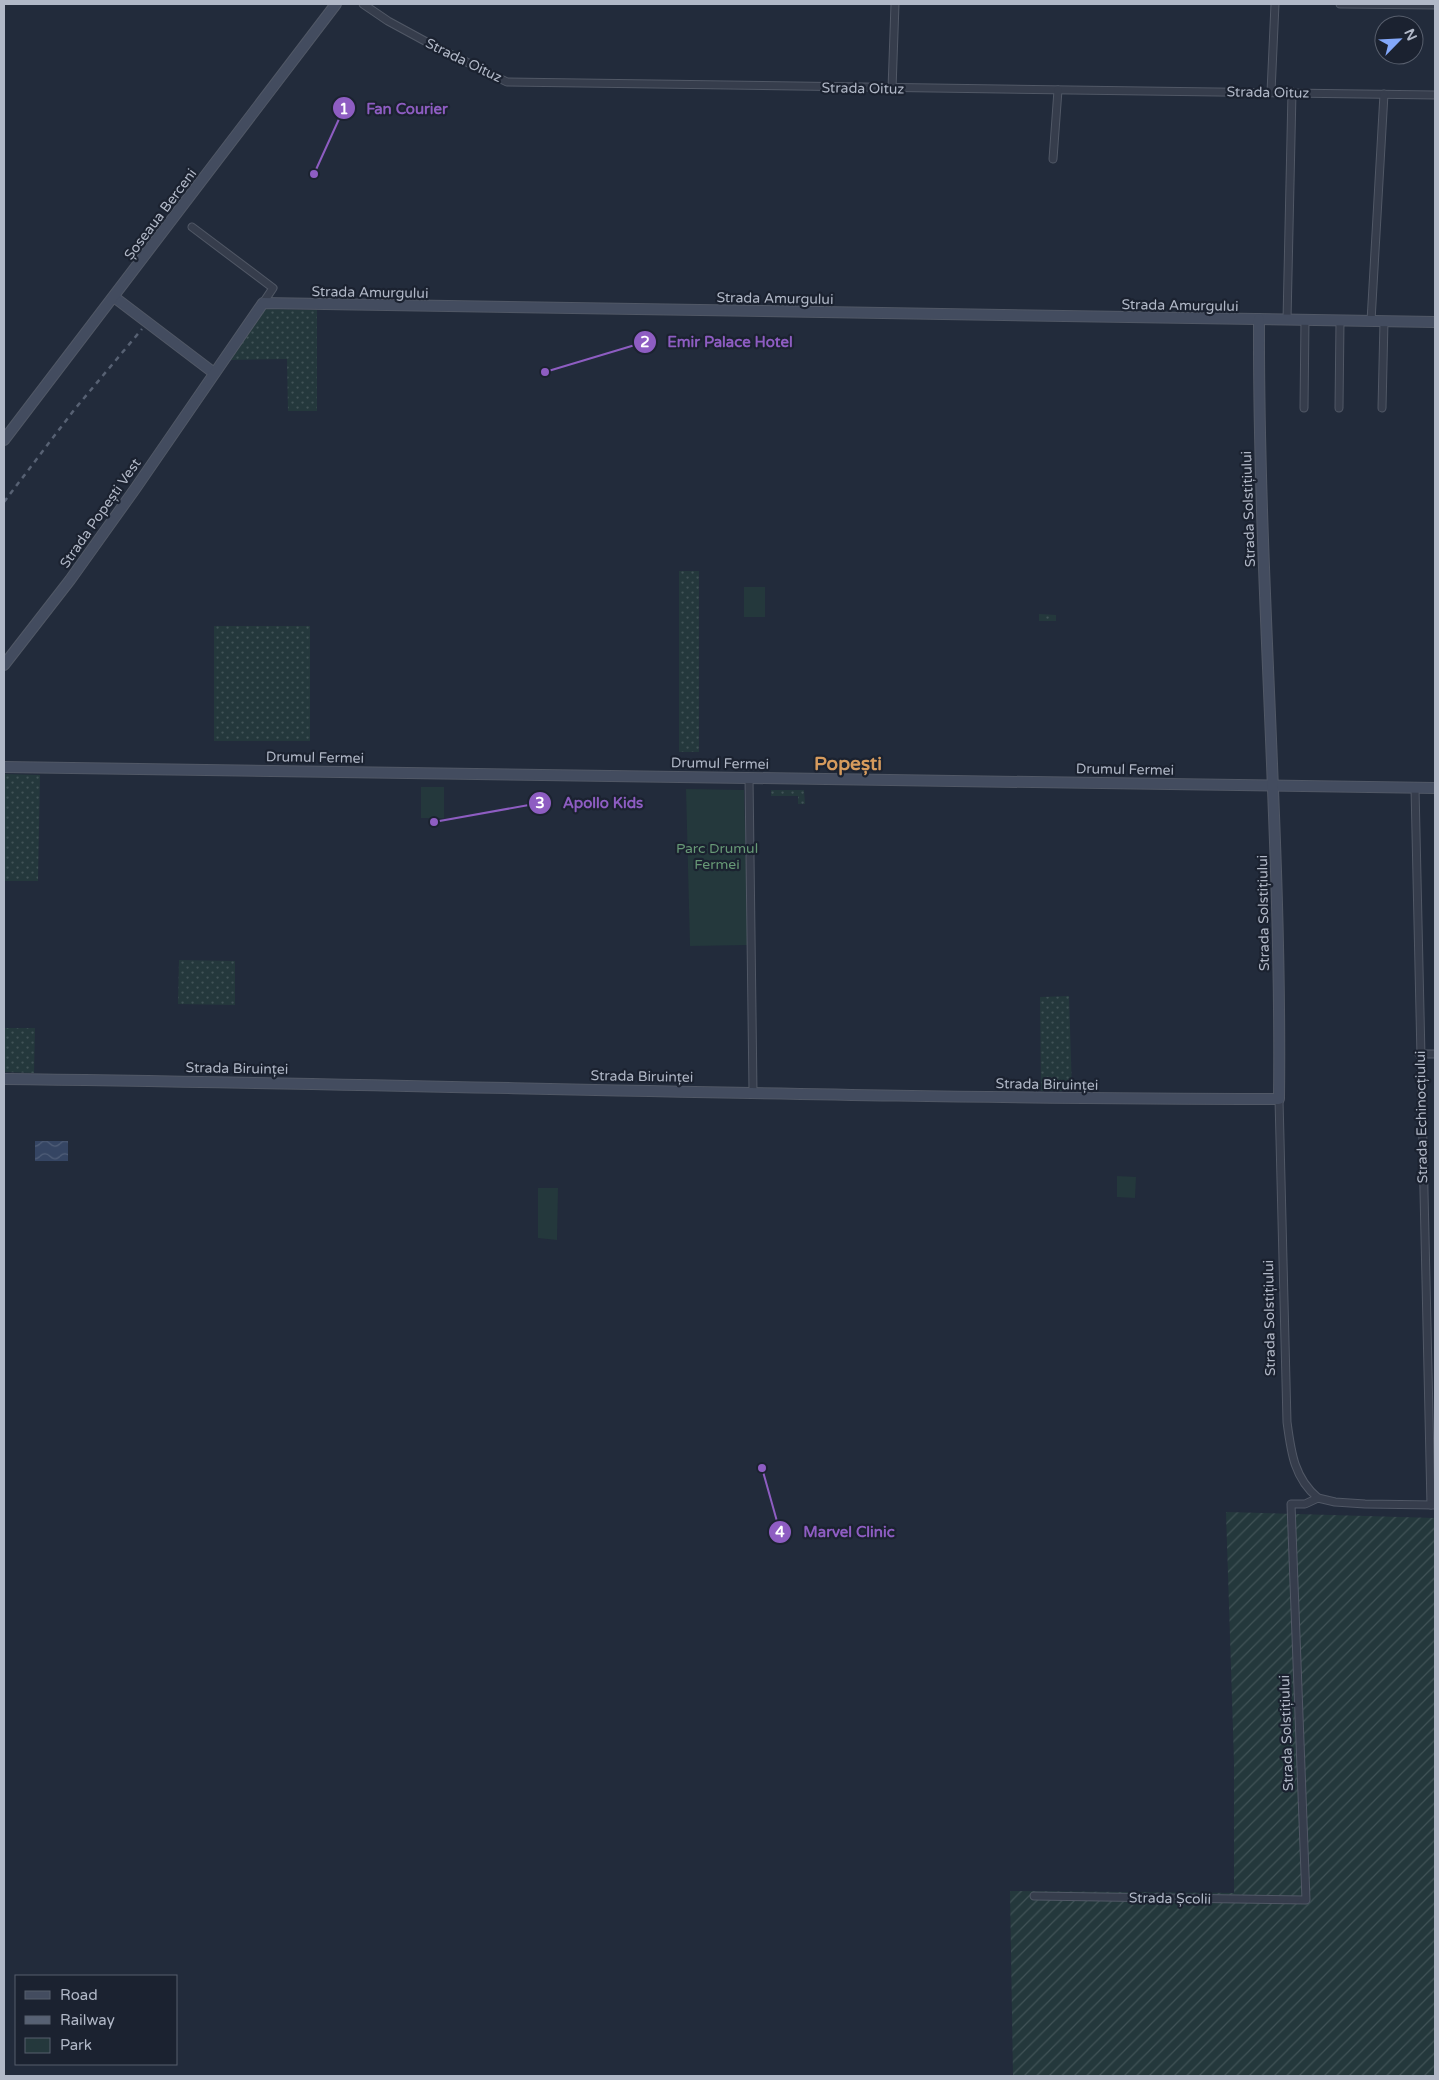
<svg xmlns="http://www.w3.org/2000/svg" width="1439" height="2080" font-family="'Varela Round',sans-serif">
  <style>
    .grass { fill: url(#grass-dots) }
    .park { fill: #24383c }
    .garden { fill: url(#garden-furrows) }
    .water { fill: url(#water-waves) }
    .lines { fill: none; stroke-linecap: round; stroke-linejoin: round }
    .street-casing { stroke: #515866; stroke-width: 9 }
    .secondary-casing { stroke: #515866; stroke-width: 12 }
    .street { stroke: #363d4c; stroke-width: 7 }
    .secondary { stroke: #434c5f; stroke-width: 10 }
    .rail { stroke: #576173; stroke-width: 2.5; stroke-dasharray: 5 5; stroke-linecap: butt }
    .labels { text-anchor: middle; stroke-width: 4.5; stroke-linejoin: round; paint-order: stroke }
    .street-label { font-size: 14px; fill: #b1b8c7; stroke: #1b2230 }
    .park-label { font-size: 14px; fill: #679976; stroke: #1b2230 }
    .district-label { font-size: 19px; font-weight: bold; fill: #d69b5d; stroke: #1b2230 }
    .leader { fill: none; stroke: #8e5dc2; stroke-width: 2 }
    .callout-dot { fill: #8e5dc2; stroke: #1b2230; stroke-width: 2 }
    .mark-label { font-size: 15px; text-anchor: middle; font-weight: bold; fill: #fff }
    .callout-label { font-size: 15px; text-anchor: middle; font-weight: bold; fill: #8e5dc2; stroke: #1b2230; stroke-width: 4.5; stroke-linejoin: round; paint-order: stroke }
  </style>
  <defs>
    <pattern id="grass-dots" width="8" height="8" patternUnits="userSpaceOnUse" patternTransform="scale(1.25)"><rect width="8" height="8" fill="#24383c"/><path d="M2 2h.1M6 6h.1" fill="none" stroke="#415357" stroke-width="1.8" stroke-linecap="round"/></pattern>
    <pattern id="garden-furrows" width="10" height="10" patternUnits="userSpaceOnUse" patternTransform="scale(1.25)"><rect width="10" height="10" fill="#24383c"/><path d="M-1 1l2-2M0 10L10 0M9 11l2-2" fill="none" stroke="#415357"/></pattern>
    <pattern id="water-waves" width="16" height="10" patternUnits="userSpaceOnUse" patternTransform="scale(1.25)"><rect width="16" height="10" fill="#354563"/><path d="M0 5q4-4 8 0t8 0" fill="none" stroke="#505e78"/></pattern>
  </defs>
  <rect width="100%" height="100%" fill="#222b3b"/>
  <!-- grass -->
  <g class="grass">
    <polygon points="264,309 317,310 317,411 288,411 287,359 229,360"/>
    <rect x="679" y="571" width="20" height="181"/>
    <polygon points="1039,614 1056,615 1056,621 1039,621"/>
    <rect x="214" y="626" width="96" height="115"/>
    <polygon points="4,774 40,775 38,881 4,881"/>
    <polygon points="771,790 804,790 805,804 798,804 798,796 771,796"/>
    <polygon points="179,960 235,961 235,1005 178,1004"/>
    <polygon points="1069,996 1072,1091 1041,1091 1040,997"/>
    <polygon points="4,1028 35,1028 34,1073 4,1072"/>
  </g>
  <!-- park -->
  <g class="park">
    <rect x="744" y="587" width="21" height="30"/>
    <rect x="421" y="787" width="23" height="31"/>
    <polygon points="686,789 744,790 748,945 690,946"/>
    <polygon points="1117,1176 1136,1177 1135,1198 1117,1197"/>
    <polygon points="538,1188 558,1188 557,1240 538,1238"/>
  </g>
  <!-- garden -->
  <polygon class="garden" points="1226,1512 1435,1518 1435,2076 1013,2076 1010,1891 1234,1893 1234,1761"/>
  <!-- water -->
  <rect class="water" x="35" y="1141" width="33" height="20"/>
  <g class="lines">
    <defs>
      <g id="street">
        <polyline points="363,4 388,21 434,46 507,82 1435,95"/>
        <polyline points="1340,4 1435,5"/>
        <polyline points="892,89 895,4"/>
        <polyline points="1271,92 1275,4"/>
        <polyline points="1053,159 1058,90"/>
        <polyline points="192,227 273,288 263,303"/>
        <polyline points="1287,320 1292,92"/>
        <polyline points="1371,321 1384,94"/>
        <polyline points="1304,408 1305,320"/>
        <polyline points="1339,408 1340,321"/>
        <polyline points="1382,408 1384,321"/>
        <polyline points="749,777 753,1092"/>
        <polyline points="1415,788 1431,1505"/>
        <polyline points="1419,1054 1435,1054"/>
        <path d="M1279 1099 1287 1422C1291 1452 1294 1478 1318 1498"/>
        <polyline points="1034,1896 1306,1900 1291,1504 1305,1504 1318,1498 1335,1502 1365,1504 1435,1505"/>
      </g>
      <g id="secondary">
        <polyline points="114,297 214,373"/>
        <polyline points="4,440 336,4"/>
        <polyline points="4,665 70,580 135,489 263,303 1435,322"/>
        <polyline points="4,767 1435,788"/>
        <path d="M4 1079C429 1084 854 1099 1279 1099 1282 839 1258 579 1259 319"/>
      </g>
    </defs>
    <!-- street casing -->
    <use href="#street" class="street-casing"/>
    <!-- secondary casing -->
    <use href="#secondary" class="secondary-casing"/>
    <!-- street -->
    <use href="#street" class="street"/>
    <!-- secondary -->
    <use href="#secondary" class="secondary"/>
    <!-- rail -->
    <polyline class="rail" points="4,502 74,410 142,329"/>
  </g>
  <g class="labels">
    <!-- street labels -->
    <g class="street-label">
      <text transform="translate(464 60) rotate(26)" y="5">Strada Oituz</text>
      <text transform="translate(863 88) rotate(1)" y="5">Strada Oituz</text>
      <text transform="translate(1268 92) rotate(1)" y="5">Strada Oituz</text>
      <text transform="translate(160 214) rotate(-53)" y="5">Șoseaua Berceni</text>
      <text transform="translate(370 292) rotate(1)" y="5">Strada Amurgului</text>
      <text transform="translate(775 298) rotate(1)" y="5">Strada Amurgului</text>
      <text transform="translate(1180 305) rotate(1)" y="5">Strada Amurgului</text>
      <text transform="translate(1248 509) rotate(-92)" y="5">Strada Solstițiului</text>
      <text transform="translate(100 513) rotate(-55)" y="5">Strada Popești Vest</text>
      <text transform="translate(315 757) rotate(1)" y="5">Drumul Fermei</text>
      <text transform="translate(720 763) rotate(1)" y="5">Drumul Fermei</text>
      <text transform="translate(1125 769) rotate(1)" y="5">Drumul Fermei</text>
      <text transform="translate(1263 913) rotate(-91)" y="5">Strada Solstițiului</text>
      <text transform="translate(237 1068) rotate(1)" y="5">Strada Biruinței</text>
      <text transform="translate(642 1076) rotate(1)" y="5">Strada Biruinței</text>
      <text transform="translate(1047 1084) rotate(1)" y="5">Strada Biruinței</text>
      <text transform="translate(1421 1117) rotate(-91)" y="5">Strada Echinocțiului</text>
      <text transform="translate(1269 1318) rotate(-91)" y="5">Strada Solstițiului</text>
      <text transform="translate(1286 1733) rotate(-92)" y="5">Strada Solstițiului</text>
      <text transform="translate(1170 1898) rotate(1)" y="5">Strada Școlii</text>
    </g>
    <!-- park labels -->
    <g class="park-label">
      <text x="717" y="853">Parc Drumul<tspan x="717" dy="16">Fermei</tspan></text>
    </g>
    <!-- district labels -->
    <g class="district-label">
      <text x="848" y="770">Popești</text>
    </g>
  </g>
  <!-- callouts -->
  <path class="leader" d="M314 174L344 108M545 372L645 342M434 822L540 803M762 1468L780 1532"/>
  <g class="callout-dot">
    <circle cx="314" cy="174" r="5"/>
    <circle cx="545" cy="372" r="5"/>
    <circle cx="434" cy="822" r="5"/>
    <circle cx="762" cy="1468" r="5"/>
    <circle cx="344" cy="108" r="12"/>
    <circle cx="645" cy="342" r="12"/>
    <circle cx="540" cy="803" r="12"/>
    <circle cx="780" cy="1532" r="12"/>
  </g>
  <g class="mark-label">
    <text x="344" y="114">1</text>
    <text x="645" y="347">2</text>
    <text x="540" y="808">3</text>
    <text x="780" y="1537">4</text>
  </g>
  <g class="callout-label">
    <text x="407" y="114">Fan Courier</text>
    <text x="730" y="347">Emir Palace Hotel</text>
    <text x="603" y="808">Apollo Kids</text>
    <text x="849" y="1537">Marvel Clinic</text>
  </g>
  <!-- border -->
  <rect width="1439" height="2080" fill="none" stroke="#b1b8c7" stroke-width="10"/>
  <!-- legend -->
  <rect x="15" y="1975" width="162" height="90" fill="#1b2230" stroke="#575e6c"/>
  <rect x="25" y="1991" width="25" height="8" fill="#434c5f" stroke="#575e6c"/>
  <text x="60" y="2000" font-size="15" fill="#b1b8c7">Road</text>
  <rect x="25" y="2016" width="25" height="8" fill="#576173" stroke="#575e6c"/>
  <text x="60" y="2025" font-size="15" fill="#b1b8c7">Railway</text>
  <rect x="25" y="2038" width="25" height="15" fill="#24383c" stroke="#575e6c"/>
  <text x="60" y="2050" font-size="15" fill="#b1b8c7">Park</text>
  <!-- north arrow -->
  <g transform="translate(1399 40) rotate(66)"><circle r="24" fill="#1b2230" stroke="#575e6c"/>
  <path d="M0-4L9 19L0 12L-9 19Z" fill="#83a8fa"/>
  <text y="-8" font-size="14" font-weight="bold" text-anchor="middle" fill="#b1b8c7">N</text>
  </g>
</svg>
